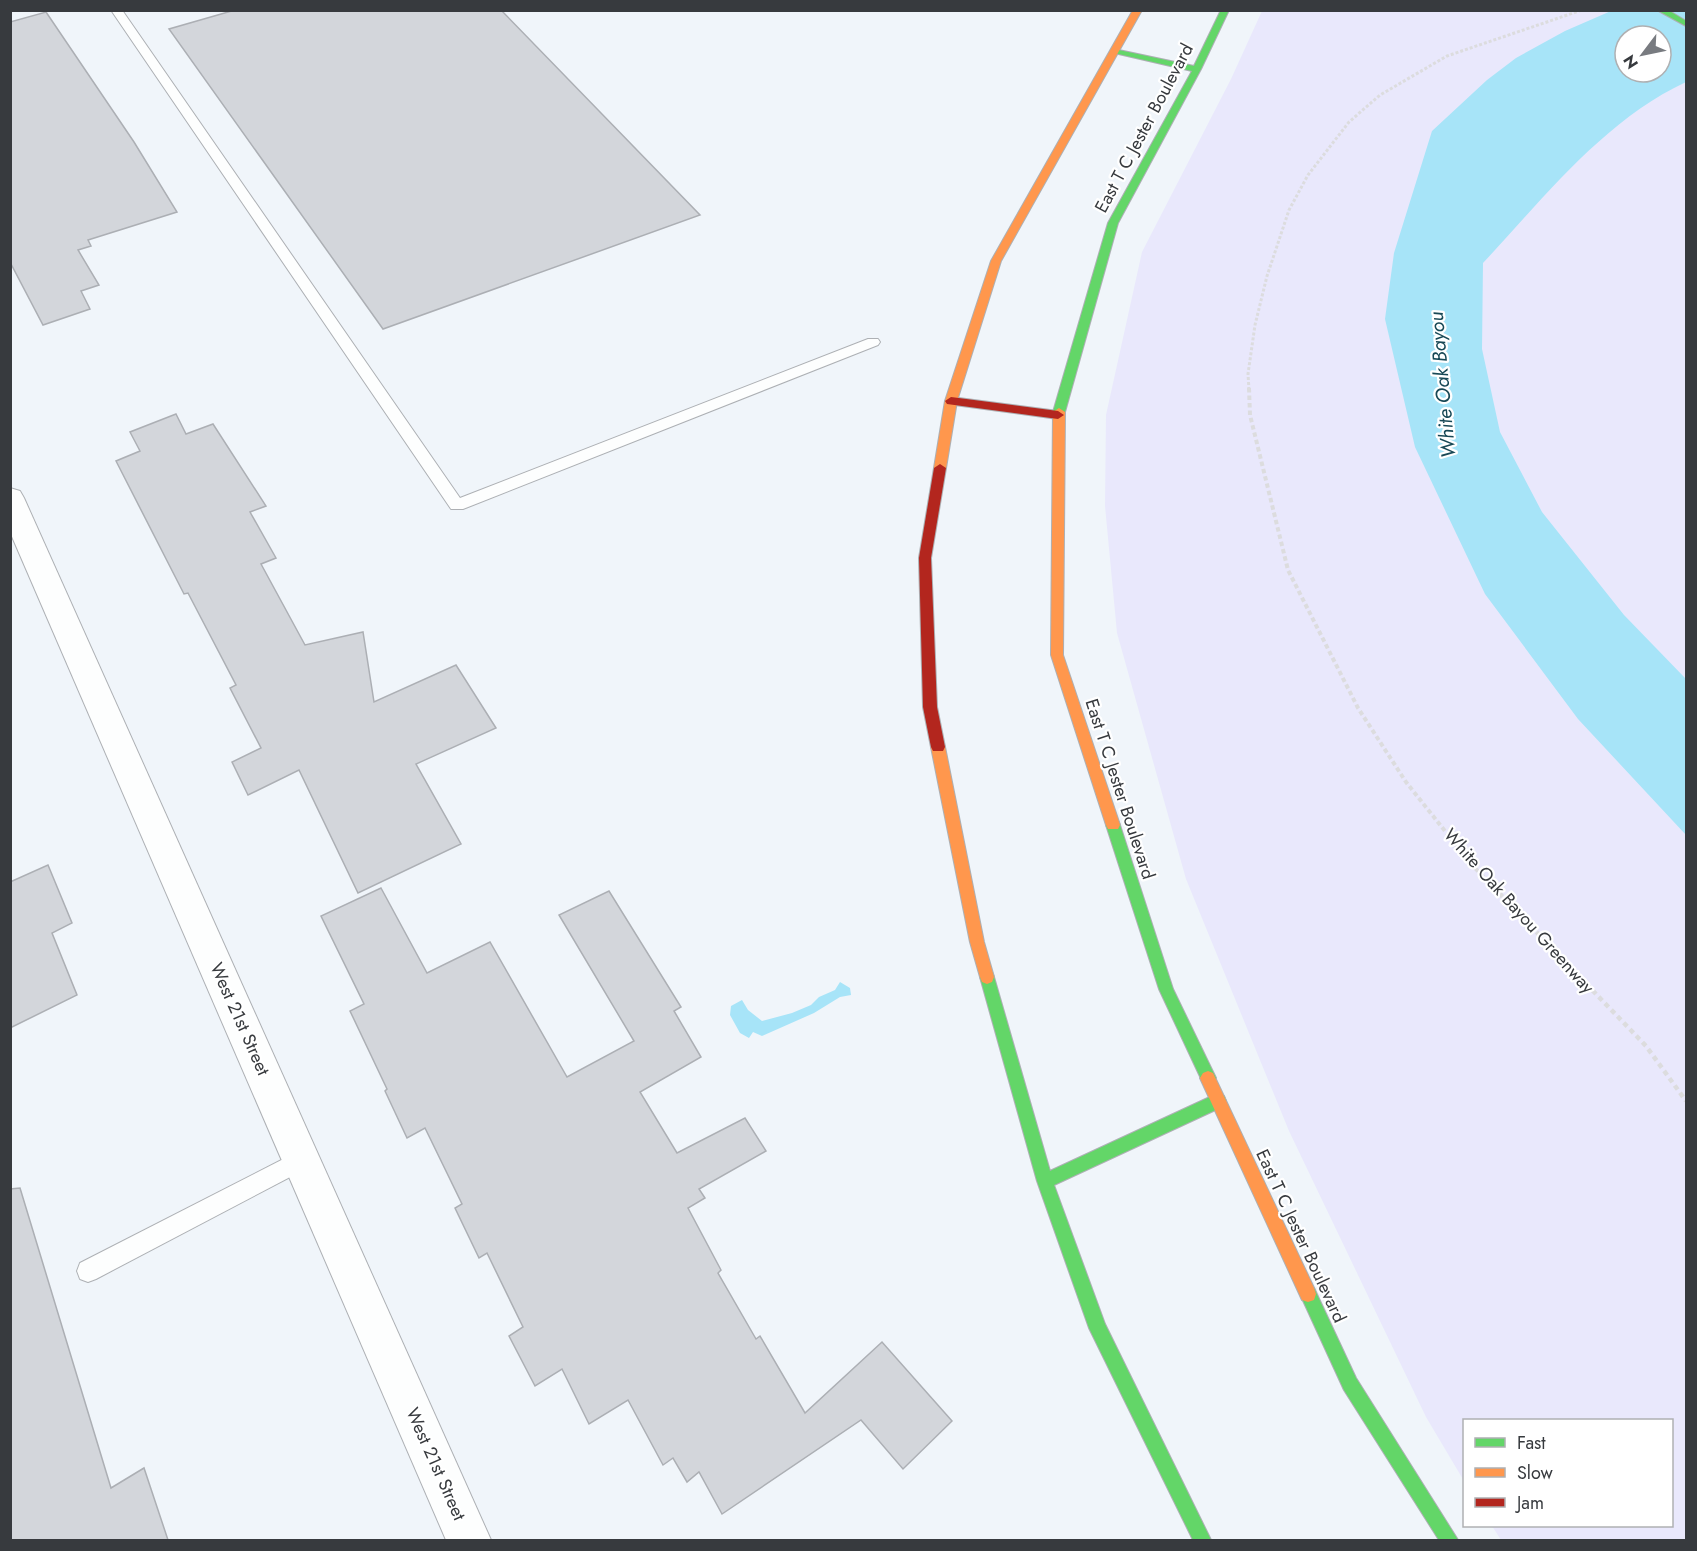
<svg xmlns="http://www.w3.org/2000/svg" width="1697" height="1551" font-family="Jost,sans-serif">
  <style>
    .green { fill: #e9e8fc }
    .water { fill: #a7e4f8; fill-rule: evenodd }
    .building { fill: #d3d6db; stroke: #acafb4; stroke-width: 1.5 }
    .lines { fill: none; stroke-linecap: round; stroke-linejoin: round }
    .lane-casing { stroke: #adb0b4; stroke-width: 2 }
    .street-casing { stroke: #adb0b4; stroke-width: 2 }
    .fast-casing { stroke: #adb0b4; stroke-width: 2 }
    .slow-casing { stroke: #adb0b4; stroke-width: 2 }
    .jam-casing { stroke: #adb0b4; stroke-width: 2 }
    .path-far2 { stroke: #dcdcde; stroke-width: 3; stroke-dasharray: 3 2; stroke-linecap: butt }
    .path-far1 { stroke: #dcdcde; stroke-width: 4; stroke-dasharray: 4.5 3; stroke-linecap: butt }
    .path { stroke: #dcdcde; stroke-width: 4.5; stroke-dasharray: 5 4; stroke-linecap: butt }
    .lane { fill: #fdfefe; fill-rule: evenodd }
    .street { fill: #fdfefe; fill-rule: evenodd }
    .fast { fill: #63d668; fill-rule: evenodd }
    .slow { fill: #ff974d; fill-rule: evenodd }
    .jam { fill: #b3261e; fill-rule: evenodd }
    .labels { text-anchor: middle; stroke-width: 4.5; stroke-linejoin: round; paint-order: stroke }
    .street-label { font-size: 18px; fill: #373a3e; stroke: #fff }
    .water-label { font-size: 20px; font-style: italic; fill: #174856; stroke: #fff }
  </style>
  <rect width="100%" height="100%" fill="#f0f5fa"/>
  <!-- green -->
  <polygon class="green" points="1262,11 1610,11 1658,36 1625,36 1625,72 1661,72 1686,51 1686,1540 1501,1540 1492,1526 1672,1526 1672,1420 1464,1420 1464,1481 1426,1417 1289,1131 1186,879 1117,633 1105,506 1106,415 1142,252 1231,79"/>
  <!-- water -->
  <g class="water">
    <path d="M1611 11H1686V82C1603 121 1544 198 1483 263L1482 349 1500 432 1542 512 1624 615 1686 679V835L1578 719 1485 594 1415 447 1385 319 1394 253 1432 131 1487 80 1516 58 1565 31ZM1625 36H1661V72H1625Z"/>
    <polygon points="840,982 850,988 851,995 840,997 814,1013 762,1036 753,1032 749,1038 740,1033 730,1015 731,1006 742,1000 748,1010 762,1021 792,1013 811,1005 819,997 835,990"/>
  </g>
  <!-- building -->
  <g class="building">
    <polygon points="235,10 501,10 700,215 383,329 169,29"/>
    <polygon points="46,12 134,142 177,212 88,240 91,246 78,250 99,285 81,291 90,309 43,325 10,262 10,22"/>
    <polygon points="176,414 186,434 213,424 266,506 250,512 276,558 261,564 305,645 363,632 374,702 456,665 496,728 416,764 461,844 358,893 299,770 248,795 232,762 261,748 230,688 236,685 188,593 184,594 116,461 140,451 130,432"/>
    <polygon points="48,865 72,923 52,933 77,995 10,1028 10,882"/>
    <polygon points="381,888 427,973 490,942 567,1077 634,1041 559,915 609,891 681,1007 674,1011 701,1057 640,1092 677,1153 745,1118 766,1151 699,1189 705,1198 688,1208 721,1270 718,1273 756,1339 760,1336 805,1413 882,1342 952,1421 903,1469 861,1420 722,1514 699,1472 687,1482 673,1458 663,1465 628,1400 589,1424 562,1369 535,1386 509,1336 523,1327 487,1253 479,1258 455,1208 462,1204 425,1128 407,1138 385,1091 387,1089 350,1011 364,1004 321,916"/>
    <polygon points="20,1188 111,1488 144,1468 168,1540 10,1540 10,1189"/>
  </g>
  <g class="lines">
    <defs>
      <g id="lane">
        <polygon points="111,10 122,10 460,498 868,339 878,339 880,342 878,345 463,509 451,509"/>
        <polygon points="303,1149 311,1152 314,1159 311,1166 96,1279 88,1282 80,1279 77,1271 80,1263"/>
      </g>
      <polygon id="street" points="10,488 20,491 24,498 491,1540 446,1540 10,532"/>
      <g id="fast">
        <polygon points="1221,10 1229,10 1201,69 1118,223 1065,412 1059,416 1055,415 1053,412 1108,223 1192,71 1110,52 1114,49 1194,66"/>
        <polygon points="1657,10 1668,10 1686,21 1686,26"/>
        <polygon points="1113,819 1118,821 1120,825 1173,989 1216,1078 1213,1083 1208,1085 1203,1083 1159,989 1106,825 1108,821"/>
        <polygon points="987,970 992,972 994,977 1050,1171 1212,1096 1218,1094 1224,1096 1226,1101 1224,1106 1054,1185 1105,1324 1211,1540 1193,1540 1089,1328 1037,1181 980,977 982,972"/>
        <polygon points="1308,1286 1314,1288 1356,1378 1458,1540 1439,1540 1344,1390 1300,1294 1302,1288"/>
      </g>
      <g id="slow">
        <polygon points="1133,10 1142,10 1001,261 957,401 946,468 944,471 936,471 934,468 945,401 991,261"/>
        <polygon points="1059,408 1065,412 1063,655 1120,825 1118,829 1108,829 1106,825 1051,655 1053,412"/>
        <polygon points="938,742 943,743 945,747 984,942 994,977 992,982 987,984 982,982 980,977 970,942 931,747 933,743"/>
        <polygon points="1208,1071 1213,1073 1314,1288 1316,1294 1314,1300 1308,1302 1302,1300 1200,1078 1203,1073"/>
      </g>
      <g id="jam">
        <polygon points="951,397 1058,411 1064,415 1058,419 947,404 945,401"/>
        <polygon points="940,464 946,468 931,558 937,707 945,747 943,751 933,751 931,747 923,707 919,558 934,468"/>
      </g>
    </defs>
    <!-- lane casing -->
    <use href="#lane" class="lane-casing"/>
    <!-- street casing -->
    <use href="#street" class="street-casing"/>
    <!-- fast casing -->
    <use href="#fast" class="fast-casing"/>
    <!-- slow casing -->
    <use href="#slow" class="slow-casing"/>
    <!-- jam casing -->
    <use href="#jam" class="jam-casing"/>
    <!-- path-far2 -->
    <polyline class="path-far2" points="1249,390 1248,374 1255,325 1267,276 1289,210 1308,175 1349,122 1380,95 1447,56 1582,10"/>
    <!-- path-far1 -->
    <polyline class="path-far1" points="1249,388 1250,415 1288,570 1358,708 1406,782 1472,865 1501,895"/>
    <!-- path -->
    <polyline class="path" points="1499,893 1646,1046 1686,1101"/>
    <!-- lane -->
    <use href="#lane" class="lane"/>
    <!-- street -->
    <use href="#street" class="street"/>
    <!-- fast -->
    <use href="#fast" class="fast"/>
    <!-- slow -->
    <use href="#slow" class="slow"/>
    <!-- jam -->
    <use href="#jam" class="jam"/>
  </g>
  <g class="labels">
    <!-- street labels -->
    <g class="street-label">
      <text transform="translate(1144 128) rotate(-62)" y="6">East T C Jester Boulevard</text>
      <text transform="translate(1120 789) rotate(72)" y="6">East T C Jester Boulevard</text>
      <text transform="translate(1519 911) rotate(48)" y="6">White Oak Bayou Greenway</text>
      <text transform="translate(240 1019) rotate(66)" y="6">West 21st Street</text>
      <text transform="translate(1301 1236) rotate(65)" y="6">East T C Jester Boulevard</text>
      <text transform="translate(436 1464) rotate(66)" y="6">West 21st Street</text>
    </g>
    <!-- water labels -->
    <g class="water-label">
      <text transform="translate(1442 385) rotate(-95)" y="7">White Oak Bayou</text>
    </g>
  </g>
  <!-- border -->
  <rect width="1697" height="1551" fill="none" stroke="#373a3e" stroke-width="24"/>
  <!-- legend -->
  <rect x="1463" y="1419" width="210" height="108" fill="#ffffff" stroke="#afb0b2" stroke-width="1.5"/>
  <rect x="1475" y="1438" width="30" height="9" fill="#63d668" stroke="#afb0b2" stroke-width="1.5"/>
  <text x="1517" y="1449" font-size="18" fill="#373a3e">Fast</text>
  <rect x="1475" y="1468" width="30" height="9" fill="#ff974d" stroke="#afb0b2" stroke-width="1.5"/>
  <text x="1517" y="1479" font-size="18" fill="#373a3e">Slow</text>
  <rect x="1475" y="1498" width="30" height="9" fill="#b3261e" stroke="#afb0b2" stroke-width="1.5"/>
  <text x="1517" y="1509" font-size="18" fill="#373a3e">Jam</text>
  <!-- north arrow -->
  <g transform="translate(1643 54) rotate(238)"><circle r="28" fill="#ffffff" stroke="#afb0b2" stroke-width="1.5"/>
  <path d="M0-4.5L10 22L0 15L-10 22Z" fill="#787b80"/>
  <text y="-9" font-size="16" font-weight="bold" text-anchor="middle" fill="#373a3e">N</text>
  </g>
</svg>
